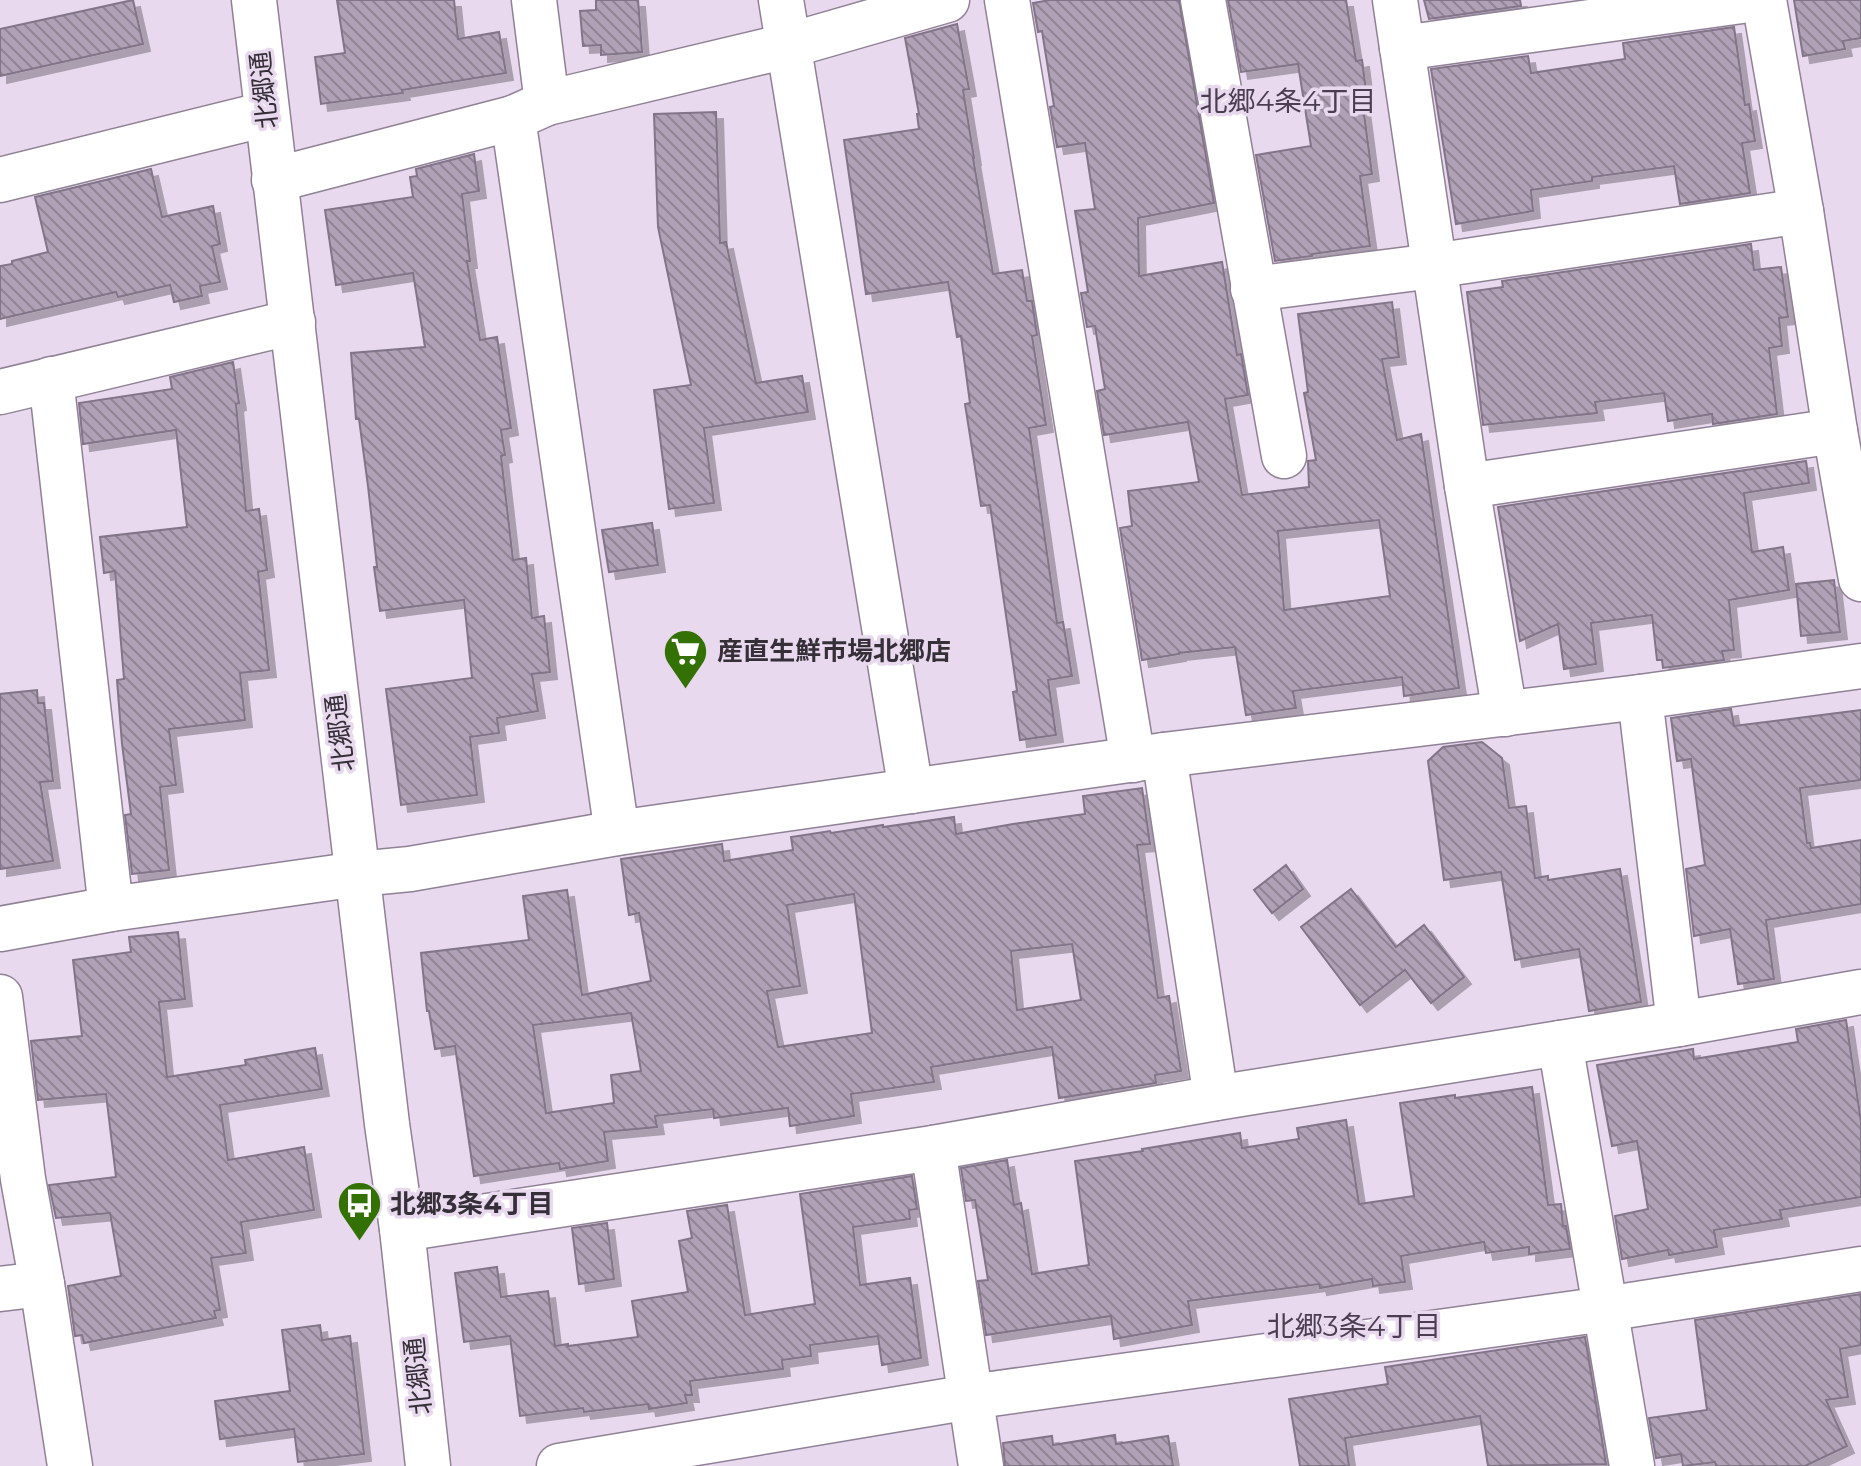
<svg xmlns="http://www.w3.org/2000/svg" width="1861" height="1466" font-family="Montserrat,'Noto Sans JP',sans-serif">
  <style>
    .building { fill: url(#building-back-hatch); stroke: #827488; stroke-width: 2; fill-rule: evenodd; filter: url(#shadow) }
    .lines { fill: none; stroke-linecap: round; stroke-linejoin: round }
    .minor-casing { stroke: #908196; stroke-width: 47 }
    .minor { stroke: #fff; stroke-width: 44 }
    .labels { text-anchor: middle; stroke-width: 7; stroke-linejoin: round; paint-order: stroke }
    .street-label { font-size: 26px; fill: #352f38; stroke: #e9d9ef }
    .poi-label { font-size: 26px; font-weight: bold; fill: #352f38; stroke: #e9d9ef; text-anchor: start }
    .neighbourhood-label { font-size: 28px; fill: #4b3e50; stroke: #e9d9ef }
  </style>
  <defs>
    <pattern id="building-back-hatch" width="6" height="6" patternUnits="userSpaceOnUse" patternTransform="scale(2)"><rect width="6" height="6" fill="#b0a1b6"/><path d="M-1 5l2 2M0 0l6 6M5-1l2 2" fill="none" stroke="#908495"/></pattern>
    <filter id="shadow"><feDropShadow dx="7" dy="7" stdDeviation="0" flood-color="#0004"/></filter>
  </defs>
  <rect width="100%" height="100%" fill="#e9d9ef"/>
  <!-- building -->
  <g class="building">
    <polygon points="133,0 143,44 0,76 0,29"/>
    <polygon points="337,0 454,0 458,39 499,32 506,73 402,90 403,93 321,104 315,57 345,53"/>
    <polygon points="596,0 638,0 642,52 601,55 601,45 583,46 580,11 596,10"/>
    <path d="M1050 0H1179L1214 203 1138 218 1139 276 1222 262 1237 355 1241 354 1248 395 1225 399 1242 495 1309 487 1308 461 1316 460 1304 393 1308 392 1298 314 1392 302 1399 357 1382 359 1397 440 1421 434 1459 688 1404 696 1402 677 1293 691 1296 708 1246 715 1235 647 1179 653V654L1142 660 1120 528 1132 526 1128 491 1199 482 1188 422 1104 435 1097 391 1105 389 1095 326 1087 327 1081 293 1088 292 1075 211 1095 209 1085 143 1057 147 1050 107 1054 106 1042 31 1038 32 1033 3ZM1379 520 1390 596 1284 610 1278 531Z"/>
    <polygon points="1228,0 1346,0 1356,61 1362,60 1367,99 1362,99 1372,174 1360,176 1370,246 1312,254 1312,256 1275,261 1256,155 1311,146 1298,64 1241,72"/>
    <polygon points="1424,0 1520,0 1521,6 1429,19"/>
    <polygon points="1794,0 1861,0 1861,38 1843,41 1845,49 1803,56"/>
    <polygon points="957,24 969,89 963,90 974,158 973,158 993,274 1022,270 1027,301 1032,301 1037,335 1032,336 1046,425 1029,428 1057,623 1063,622 1072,676 1048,680 1056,735 1020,740 1013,692 1017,691 990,505 981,506 965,404 970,403 961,336 957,337 948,282 866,294 844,140 919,129 917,114 919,114 905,38"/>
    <polygon points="1734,27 1745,105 1749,104 1755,141 1742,143 1750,193 1680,204 1674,166 1592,177 1592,181 1531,190 1533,211 1456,224 1431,69 1528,56 1531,73 1625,59 1623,43"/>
    <polygon points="716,112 720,243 726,242 756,383 802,376 808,412 704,428 714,503 669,509 654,390 691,385 658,227 654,114"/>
    <polygon points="474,154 479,191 462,194 470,261 467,261 480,340 497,337 511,428 501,430 505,455 501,456 513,560 526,558 532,618 544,616 550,672 532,674 538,711 497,718 499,733 470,737 477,795 401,805 386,689 472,678 464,600 380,611 374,567 377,567 368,486 359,419 356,419 351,353 425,347 413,273 336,285 325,210 413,197 410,177 417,176 416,169"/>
    <polygon points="151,169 162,217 213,206 220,244 212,246 220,282 200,286 202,296 174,302 170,285 118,297 116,292 0,319 0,266 12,264 12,261 48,252 35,197"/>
    <polygon points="1751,244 1754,270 1781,267 1788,317 1779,318 1782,346 1769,348 1777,414 1713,424 1712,414 1668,421 1664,393 1595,402 1597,413 1483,425 1467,292 1503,287 1502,281"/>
    <polygon points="233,362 239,403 236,404 246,511 259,509 267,570 258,572 269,670 240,673 245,720 169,729 176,785 160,787 169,870 132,874 125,815 131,814 122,744 117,680 124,679 115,571 104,573 100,537 187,527 176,430 83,444 79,403 172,389 170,377"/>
    <polygon points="1806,461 1809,483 1744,493 1752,552 1783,547 1789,590 1729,600 1734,650 1722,651 1724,660 1663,668 1662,660 1657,660 1652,615 1591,623 1596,664 1564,669 1558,624 1520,641 1498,507"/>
    <polygon points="652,523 658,565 609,572 602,530"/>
    <polygon points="1834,580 1840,632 1801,636 1796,584"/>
    <polygon points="37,690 38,703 44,703 53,781 40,782 53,861 0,869 0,694"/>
    <polygon points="1731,709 1734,726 1861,710 1861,780 1800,788 1807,843 1810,843 1811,848 1861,840 1861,904 1766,920 1774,979 1738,984 1730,929 1694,936 1686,869 1705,865 1691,759 1677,761 1671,718"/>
    <polygon points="1482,742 1502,758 1509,808 1526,806 1535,878 1548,876 1548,880 1620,869 1641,1002 1589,1011 1579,949 1515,960 1501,872 1444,880 1428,761 1443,747"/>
    <path d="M1142 788 1150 844 1137 845 1158 998 1169 996 1181 1071 1155 1075 1156 1083 1059 1098 1052 1047 931 1067 934 1082 851 1094 854 1116 790 1126 788 1108 714 1118 713 1109 655 1116 657 1127 604 1132 608 1161 560 1169 559 1163 474 1176 455 1046 435 1049 429 1011H427L421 953 529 940 523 896 567 890 582 995 651 981 639 913 629 915 621 859 722 844 724 861 793 850 791 837 830 831 831 833 883 825V827L954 817 956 834 1013 824 1085 814 1083 796ZM854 894 872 1033 778 1047 767 991 800 986 787 905ZM1072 944 1081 1000 1017 1010 1011 951ZM631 1013 641 1071 611 1075 614 1103 546 1113 533 1025Z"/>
    <polygon points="1286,865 1303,889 1272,913 1254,890"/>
    <polygon points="1351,889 1396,947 1424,925 1464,977 1431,1003 1405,970 1360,1005 1301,927"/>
    <polygon points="178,932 185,999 159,1002 167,1077 246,1065 245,1060 315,1048 322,1089 220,1105 228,1160 304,1147 314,1210 241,1222 246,1253 211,1258 220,1310 214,1311 216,1318 84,1343 82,1335 75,1336 68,1286 121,1276 110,1213 56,1218 49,1185 116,1177 106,1094 38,1100 31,1041 82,1036 73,960 131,952 129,937"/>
    <polygon points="1846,1020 1861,1122 1861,1197 1780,1210 1782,1219 1714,1230 1717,1247 1669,1255 1668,1250 1622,1259 1615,1216 1648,1209 1637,1141 1612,1146 1597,1065 1693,1049 1694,1059 1798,1042 1796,1029"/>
    <polygon points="1532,1087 1548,1205 1561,1204 1563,1226 1566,1226 1570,1249 1529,1254 1529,1247 1486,1253 1484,1242 1401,1256 1405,1282 1373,1286 1372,1279 1320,1288 1319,1284 1188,1301 1192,1325 1114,1339 1111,1316 986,1335 978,1281 988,1280 975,1200 966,1201 961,1168 1007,1160 1014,1205 1021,1203 1032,1274 1089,1265 1075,1161 1143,1151 1142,1149 1240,1133 1242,1148 1299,1139 1297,1128 1346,1120 1359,1204 1414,1196 1400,1103 1455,1095 1455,1098"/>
    <polygon points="912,1176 917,1209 909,1210 910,1219 853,1227 860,1285 910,1278 921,1358 882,1365 878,1336 810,1345 811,1356 782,1360 783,1369 690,1381 692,1395 685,1395 687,1403 649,1409 648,1404 584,1412 583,1408 520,1416 510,1336 464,1342 455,1273 497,1267 501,1297 548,1291 555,1346 568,1344 568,1346 638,1337 632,1301 688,1292 679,1241 692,1238 687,1211 727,1205 745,1315 815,1304 800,1194"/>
    <polygon points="607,1223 614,1279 579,1284 572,1228"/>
    <polygon points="1861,1294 1861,1345 1840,1349 1848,1397 1826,1400 1847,1446 1805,1466 1716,1466 1715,1462 1683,1466 1681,1454 1656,1458 1649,1418 1707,1410 1695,1320"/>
    <polygon points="320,1325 322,1340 350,1336 364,1454 298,1462 294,1429 220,1439 215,1401 290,1391 282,1330"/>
    <polygon points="1585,1337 1606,1464 1488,1466 1480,1416 1345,1438 1349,1466 1300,1466 1289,1399 1388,1384 1385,1367"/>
    <polygon points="1115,1435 1116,1444 1168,1436 1173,1466 1005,1466 1003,1443 1052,1436 1053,1445"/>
  </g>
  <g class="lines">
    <defs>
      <g id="minor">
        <polyline points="254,0 387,1124 402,1229 428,1466"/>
        <polyline points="534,0 547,103"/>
        <polyline points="781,0 911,791"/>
        <polyline points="1007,0 1133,760"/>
        <polyline points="1203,0 1284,456"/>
        <polyline points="1395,0 1467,486 1505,714"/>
        <polyline points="1764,0 1801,211 1835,431 1861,579"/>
        <polyline points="1402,48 1749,0"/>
        <polyline points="513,118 617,833"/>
        <polyline points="0,180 266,114"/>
        <polyline points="274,180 513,118 547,103 787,46 947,0"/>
        <polyline points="1253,289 1433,266 1801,211"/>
        <polyline points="51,379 111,909"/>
        <polyline points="0,392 293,322"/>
        <polyline points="1467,486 1835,431"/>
        <polyline points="1640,697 1679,1024"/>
        <polyline points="1164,755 1216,1098"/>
        <polyline points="0,929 111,909 358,874 410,869 617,833 911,791 1164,755 1640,697 1861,666"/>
        <polyline points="0,997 23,1179 42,1284 70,1466"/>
        <polyline points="1560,1043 1632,1466"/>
        <polyline points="933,1148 981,1466"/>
        <polyline points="402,1229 933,1148 1216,1098 1679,1024 1861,992"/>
        <polyline points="0,1289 42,1284"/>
        <polyline points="559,1466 970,1397 1605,1309 1861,1269"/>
      </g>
    </defs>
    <!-- minor casing -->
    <use href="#minor" class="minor-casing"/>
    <!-- minor -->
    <use href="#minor" class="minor"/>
  </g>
  <!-- icons -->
  <defs>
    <symbol id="supermarket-pin" viewBox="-11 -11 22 30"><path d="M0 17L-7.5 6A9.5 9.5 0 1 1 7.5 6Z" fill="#337105" stroke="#e9d9ef"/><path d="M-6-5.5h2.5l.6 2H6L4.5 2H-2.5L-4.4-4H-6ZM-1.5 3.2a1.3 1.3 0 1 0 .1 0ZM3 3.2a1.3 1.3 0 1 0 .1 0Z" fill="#fff"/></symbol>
    <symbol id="bus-pin" viewBox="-11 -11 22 30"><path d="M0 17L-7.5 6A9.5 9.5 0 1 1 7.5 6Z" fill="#337105" stroke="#e9d9ef"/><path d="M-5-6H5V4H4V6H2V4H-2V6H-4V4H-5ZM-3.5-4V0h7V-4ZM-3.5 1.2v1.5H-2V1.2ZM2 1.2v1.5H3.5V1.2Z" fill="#fff"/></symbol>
  </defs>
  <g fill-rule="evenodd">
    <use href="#supermarket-pin" x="660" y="626" width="51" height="69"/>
    <use href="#bus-pin" x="334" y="1178" width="51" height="69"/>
  </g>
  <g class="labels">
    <!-- street labels -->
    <g class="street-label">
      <text transform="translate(264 90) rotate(-96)" y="9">北郷通</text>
      <text transform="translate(340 733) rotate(-97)" y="9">北郷通</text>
      <text transform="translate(418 1376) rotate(-96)" y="9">北郷通</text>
    </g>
    <!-- poi labels -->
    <g class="poi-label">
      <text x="717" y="660">産直生鮮市場北郷店</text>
      <text x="390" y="1213">北郷3条4丁目</text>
    </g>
    <!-- neighbourhood labels -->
    <g class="neighbourhood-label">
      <text x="1288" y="111">北郷4条4丁目</text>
      <text x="1354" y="1336">北郷3条4丁目</text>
    </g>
  </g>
</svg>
